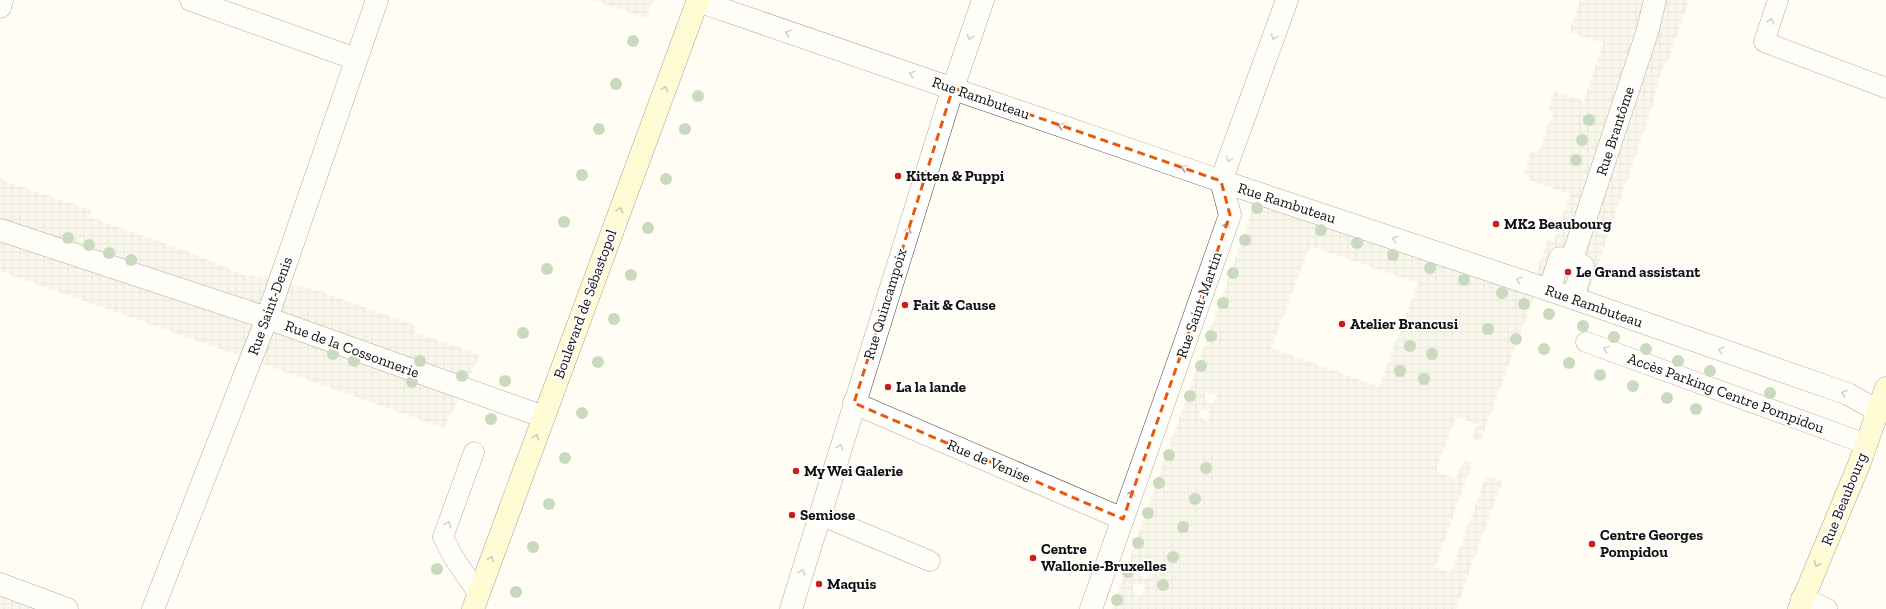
<svg xmlns="http://www.w3.org/2000/svg" width="1886" height="609" font-family="'Zilla Slab',serif">
  <style>
    .plaza { fill: url(#plaza-grid); fill-rule: evenodd }
    .lines { fill: none; stroke-linecap: round; stroke-linejoin: round }
    .service-casing { stroke: #444; stroke-width: 21 }
    .pedestrian-casing { stroke: #444; stroke-width: 23 }
    .minor-casing { stroke: #444; stroke-width: 23 }
    .secondary-casing { stroke: #333; stroke-width: 23 }
    .service { stroke: #fff; stroke-width: 20 }
    .pedestrian { stroke: #fff; stroke-width: 22 }
    .minor { stroke: #fff; stroke-width: 22 }
    .secondary { stroke: #fff9af; stroke-width: 22 }
    .tree { fill: #89af7c }
    .oneway { stroke: #a0a0a0 }
    .oneway2 { stroke: #949168 }
    .marked { fill: none; stroke: #e8590c; stroke-width: 3; stroke-dasharray: 8 5; stroke-linejoin: round }
    .poi-dot { fill: #cf1a1b; stroke: #fff; stroke-width: 1.5 }
    .labels { text-anchor: middle; stroke-width: 4; stroke-linejoin: round; paint-order: stroke }
    .street-label { font-size: 15px; fill: #111; stroke: #fff }
    .poi-label { font-size: 15px; font-weight: bold; fill: #111; stroke: #fff; text-anchor: start }
  </style>
  <defs>
    <pattern id="plaza-grid" width="8" height="8" patternUnits="userSpaceOnUse"><rect width="8" height="8" fill="#f2eee0"/><path d="M0 4h8M4 0v8" fill="none" stroke="#cecbbf"/></pattern>
  </defs>
  <rect width="100%" height="100%" fill="#fffdf4"/>
  <!-- plaza -->
  <g class="plaza">
    <polygon points="593,0 653,0 647,18"/>
    <polygon points="1580,0 1689,0 1669,58 1661,71 1653,104 1638,148 1588,295 1535,277 1548,239 1554,241 1570,194 1529,180 1524,174 1531,151 1539,153 1553,112 1548,111 1554,91 1584,101 1603,43 1569,32"/>
    <polygon points="0,177 1,180 91,210 89,217 189,252 249,277 252,275 319,291 416,326 414,332 480,355 444,428 0,271"/>
    <path d="M1256 200 1534 296 1480 442 1472 438 1477 424 1456 416 1436 471 1456 479 1464 460 1472 463 1435 567 1451 573 1486 476 1502 481 1456 609H1112ZM1310 246 1418 283 1379 387 1271 348ZM1209 393 1216 395 1217 398 1212 404H1209L1205 400 1206 394ZM1204 409 1208 410 1210 415 1206 421 1199 417V412ZM1145 567 1148 568 1151 572 1149 577 1147 578H1143L1139 575 1140 570ZM1139 584 1143 585 1145 589 1141 596H1138L1133 592 1134 586Z"/>
    <polygon points="0,584 67,609 0,609"/>
  </g>
  <g class="lines">
    <defs>
      <g id="service">
        <polyline points="1778,0 1764,42 1886,88"/>
        <polyline points="1586,342 1866,444"/>
        <polyline points="474,452 443,537 454,558 478,593"/>
        <polyline points="820,515 930,561"/>
      </g>
      <g id="pedestrian">
        <polyline points="191,0 356,59"/>
        <polyline points="0,7 2,0"/>
        <polyline points="1221,181 1573,298 1848,394 1878,411"/>
        <polyline points="0,230 267,318 544,417"/>
        <polyline points="1571,262 1647,33 1655,0"/>
        <polyline points="1549,290 1560,258 1583,266 1573,298"/>
        <polyline points="854,403 1123,519"/>
        <polyline points="0,584 67,609"/>
        <polyline points="153,609 267,318 377,0"/>
        <polyline points="791,609 953,88"/>
        <polyline points="1091,609 1230,215 1221,181"/>
      </g>
      <g id="minor">
        <polyline points="698,1 1221,181 1287,0"/>
        <polyline points="953,88 983,0"/>
        <polyline points="1802,599 1826,609"/>
      </g>
      <g id="secondary">
        <polyline points="473,609 698,0"/>
        <polyline points="1799,609 1860,462 1886,388"/>
      </g>
    </defs>
    <!-- service casing -->
    <use href="#service" class="service-casing"/>
    <!-- pedestrian casing -->
    <use href="#pedestrian" class="pedestrian-casing"/>
    <!-- minor casing -->
    <use href="#minor" class="minor-casing"/>
    <!-- secondary casing -->
    <use href="#secondary" class="secondary-casing"/>
    <!-- service -->
    <use href="#service" class="service"/>
    <!-- pedestrian -->
    <use href="#pedestrian" class="pedestrian"/>
    <!-- minor -->
    <use href="#minor" class="minor"/>
    <!-- secondary -->
    <use href="#secondary" class="secondary"/>
  </g>
  <!-- trees -->
  <g class="tree">
    <circle cx="633" cy="41" r="6"/>
    <circle cx="616" cy="84" r="6"/>
    <circle cx="698" cy="96" r="6"/>
    <circle cx="1589" cy="120" r="6"/>
    <circle cx="599" cy="129" r="6"/>
    <circle cx="685" cy="129" r="6"/>
    <circle cx="1582" cy="140" r="6"/>
    <circle cx="1576" cy="160" r="6"/>
    <circle cx="582" cy="175" r="6"/>
    <circle cx="666" cy="179" r="6"/>
    <circle cx="1257" cy="208" r="6"/>
    <circle cx="564" cy="222" r="6"/>
    <circle cx="648" cy="228" r="6"/>
    <circle cx="1321" cy="230" r="6"/>
    <circle cx="68" cy="238" r="6"/>
    <circle cx="1245" cy="240" r="6"/>
    <circle cx="1357" cy="243" r="6"/>
    <circle cx="89" cy="245" r="6"/>
    <circle cx="109" cy="253" r="6"/>
    <circle cx="1393" cy="255" r="6"/>
    <circle cx="131" cy="260" r="6"/>
    <circle cx="1430" cy="268" r="6"/>
    <circle cx="547" cy="269" r="6"/>
    <circle cx="1233" cy="273" r="6"/>
    <circle cx="631" cy="275" r="6"/>
    <circle cx="1464" cy="280" r="6"/>
    <circle cx="1502" cy="293" r="6"/>
    <circle cx="1223" cy="303" r="6"/>
    <circle cx="1524" cy="304" r="6"/>
    <circle cx="1549" cy="314" r="6"/>
    <circle cx="614" cy="319" r="6"/>
    <circle cx="1583" cy="326" r="6"/>
    <circle cx="1488" cy="329" r="6"/>
    <circle cx="523" cy="333" r="6"/>
    <circle cx="1211" cy="336" r="6"/>
    <circle cx="1614" cy="337" r="6"/>
    <circle cx="1516" cy="339" r="6"/>
    <circle cx="1410" cy="346" r="6"/>
    <circle cx="1544" cy="349" r="6"/>
    <circle cx="1646" cy="349" r="6"/>
    <circle cx="333" cy="354" r="6"/>
    <circle cx="1432" cy="354" r="6"/>
    <circle cx="354" cy="361" r="6"/>
    <circle cx="420" cy="361" r="6"/>
    <circle cx="1678" cy="361" r="6"/>
    <circle cx="598" cy="362" r="6"/>
    <circle cx="1569" cy="363" r="6"/>
    <circle cx="1201" cy="366" r="6"/>
    <circle cx="1400" cy="371" r="6"/>
    <circle cx="1710" cy="371" r="6"/>
    <circle cx="1600" cy="375" r="6"/>
    <circle cx="462" cy="376" r="6"/>
    <circle cx="1424" cy="379" r="6"/>
    <circle cx="505" cy="381" r="6"/>
    <circle cx="412" cy="382" r="6"/>
    <circle cx="1633" cy="386" r="6"/>
    <circle cx="1770" cy="393" r="6"/>
    <circle cx="1190" cy="396" r="6"/>
    <circle cx="1667" cy="398" r="6"/>
    <circle cx="1696" cy="409" r="6"/>
    <circle cx="582" cy="413" r="6"/>
    <circle cx="491" cy="419" r="6"/>
    <circle cx="1169" cy="455" r="6"/>
    <circle cx="565" cy="458" r="6"/>
    <circle cx="1206" cy="468" r="6"/>
    <circle cx="1159" cy="483" r="6"/>
    <circle cx="1195" cy="499" r="6"/>
    <circle cx="549" cy="504" r="6"/>
    <circle cx="1148" cy="513" r="6"/>
    <circle cx="1183" cy="527" r="6"/>
    <circle cx="1138" cy="543" r="6"/>
    <circle cx="533" cy="547" r="6"/>
    <circle cx="1173" cy="557" r="6"/>
    <circle cx="437" cy="569" r="6"/>
    <circle cx="1128" cy="572" r="6"/>
    <circle cx="1163" cy="585" r="6"/>
    <circle cx="516" cy="592" r="6"/>
    <circle cx="1117" cy="600" r="6"/>
  </g>
  <!-- one-way arrows -->
  <defs><path id="oneway-chevron" d="M-2-3.5L2.5 0L-2 3.5" fill="none" stroke-width="1.6" stroke-linecap="round" stroke-linejoin="round"/></defs>
  <g class="oneway">
    <use href="#oneway-chevron" transform="translate(1771 21) rotate(-71)"/>
    <use href="#oneway-chevron" transform="translate(788 33) rotate(-162)"/>
    <use href="#oneway-chevron" transform="translate(970 37) rotate(108)"/>
    <use href="#oneway-chevron" transform="translate(1274 37) rotate(110)"/>
    <use href="#oneway-chevron" transform="translate(912 74) rotate(-162)"/>
    <use href="#oneway-chevron" transform="translate(1061 126) rotate(-161)"/>
    <use href="#oneway-chevron" transform="translate(1229 159) rotate(110)"/>
    <use href="#oneway-chevron" transform="translate(1184 168) rotate(-161)"/>
    <use href="#oneway-chevron" transform="translate(1227 225) rotate(-71)"/>
    <use href="#oneway-chevron" transform="translate(908 230) rotate(-73)"/>
    <use href="#oneway-chevron" transform="translate(1395 239) rotate(-162)"/>
    <use href="#oneway-chevron" transform="translate(1519 280) rotate(-161)"/>
    <use href="#oneway-chevron" transform="translate(1606 349) rotate(-160)"/>
    <use href="#oneway-chevron" transform="translate(1721 350) rotate(-161)"/>
    <use href="#oneway-chevron" transform="translate(1844 393) rotate(-160)"/>
    <use href="#oneway-chevron" transform="translate(840 447) rotate(-73)"/>
    <use href="#oneway-chevron" transform="translate(1132 493) rotate(-71)"/>
    <use href="#oneway-chevron" transform="translate(448 524) rotate(-69)"/>
    <use href="#oneway-chevron" transform="translate(802 572) rotate(-73)"/>
  </g>
  <g class="oneway2">
    <use href="#oneway-chevron" transform="translate(665 89) rotate(-70)"/>
    <use href="#oneway-chevron" transform="translate(620 210) rotate(-70)"/>
    <use href="#oneway-chevron" transform="translate(536 437) rotate(-70)"/>
    <use href="#oneway-chevron" transform="translate(491 559) rotate(-70)"/>
    <use href="#oneway-chevron" transform="translate(1817 564) rotate(113)"/>
  </g>
  <!-- marked area -->
  <path d="M0 0H1886V609H0ZM953 88 1221 181 1230 215 1123 519 854 403Z" fill="#fffdf4" fill-opacity=".55" fill-rule="evenodd"/>
  <path class="marked" d="M953 88 1221 181 1230 215 1123 519 854 403Z"/>
  <!-- markers -->
  <g class="poi-dot">
    <circle cx="898" cy="176" r="4"/>
    <circle cx="1496" cy="224" r="4"/>
    <circle cx="1568" cy="272" r="4"/>
    <circle cx="905" cy="305" r="4"/>
    <circle cx="1342" cy="324" r="4"/>
    <circle cx="888" cy="387" r="4"/>
    <circle cx="796" cy="471" r="4"/>
    <circle cx="792" cy="515" r="4"/>
    <circle cx="1592" cy="544" r="4"/>
    <circle cx="1033" cy="558" r="4"/>
    <circle cx="819" cy="584" r="4"/>
  </g>
  <g class="labels">
    <!-- street labels -->
    <g class="street-label">
      <text transform="translate(981 98) rotate(19)" y="5">Rue Rambuteau</text>
      <text transform="translate(1615 131) rotate(-72)" y="5">Rue Brantôme</text>
      <text transform="translate(1287 203) rotate(18)" y="5">Rue Rambuteau</text>
      <text transform="translate(585 304) rotate(-70)" y="5">Boulevard de Sébastopol</text>
      <text transform="translate(885 304) rotate(-73)" y="5">Rue Quincampoix</text>
      <text transform="translate(1199 305) rotate(-71)" y="5">Rue Saint-Martin</text>
      <text transform="translate(270 306) rotate(-70)" y="5">Rue Saint-Denis</text>
      <text transform="translate(1594 306) rotate(19)" y="5">Rue Rambuteau</text>
      <text transform="translate(352 349) rotate(20)" y="5">Rue de la Cossonnerie</text>
      <text transform="translate(1726 393) rotate(20)" y="5">Accès Parking Centre Pompidou</text>
      <text transform="translate(989 461) rotate(23)" y="5">Rue de Venise</text>
      <text transform="translate(1844 499) rotate(-68)" y="5">Rue Beaubourg</text>
    </g>
    <!-- poi labels -->
    <g class="poi-label">
      <text x="906" y="181">Kitten &amp; Puppi</text>
      <text x="1504" y="229">MK2 Beaubourg</text>
      <text x="1576" y="277">Le Grand assistant</text>
      <text x="913" y="310">Fait &amp; Cause</text>
      <text x="1350" y="329">Atelier Brancusi</text>
      <text x="896" y="392">La la lande</text>
      <text x="804" y="476">My Wei Galerie</text>
      <text x="800" y="520">Semiose</text>
      <text x="1600" y="540">Centre Georges<tspan x="1600" dy="17">Pompidou</tspan></text>
      <text x="1041" y="554">Centre<tspan x="1041" dy="17">Wallonie-Bruxelles</tspan></text>
      <text x="827" y="589">Maquis</text>
    </g>
  </g>
</svg>
